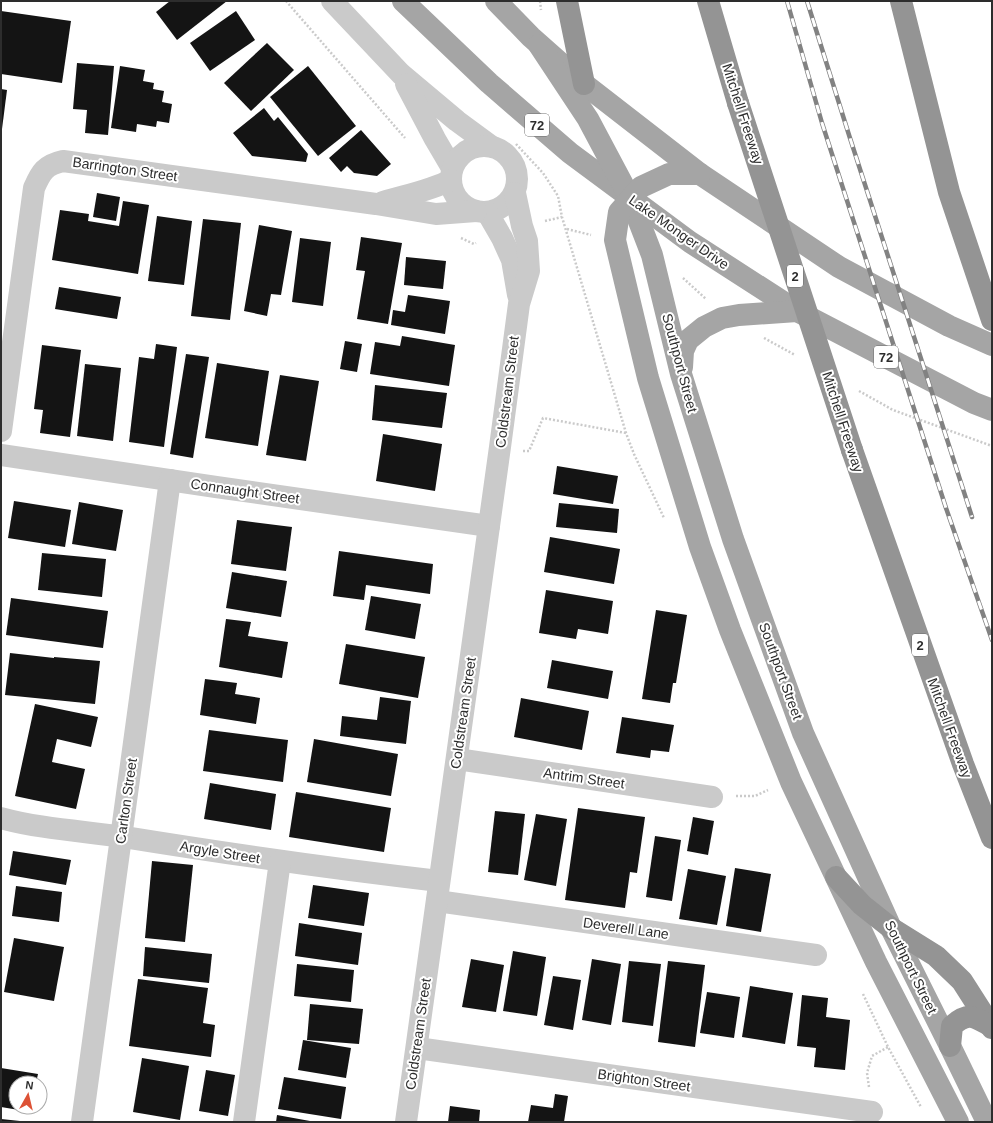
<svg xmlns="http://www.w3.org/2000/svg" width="993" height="1123" font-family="Helvetica,sans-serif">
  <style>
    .building { fill: #141414 }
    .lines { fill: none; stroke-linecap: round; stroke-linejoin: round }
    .path { stroke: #cacaca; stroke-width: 2.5; stroke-dasharray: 2 2; stroke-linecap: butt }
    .minor { stroke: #cacaca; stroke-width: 22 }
    .major { stroke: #a5a5a5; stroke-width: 22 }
    .highway { stroke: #949494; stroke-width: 22 }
    .rail-casing { stroke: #828282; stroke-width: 4.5 }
    .rail { stroke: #fff; stroke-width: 3; stroke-dasharray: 9; stroke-linecap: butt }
    .highway-bridge { stroke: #949494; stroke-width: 22 }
    .labels { text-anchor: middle; stroke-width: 4; stroke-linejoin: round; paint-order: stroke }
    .shield { fill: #fff; stroke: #6c6c6c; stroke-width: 1 }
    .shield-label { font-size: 13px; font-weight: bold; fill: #2d2d2d }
    .street-label { font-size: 14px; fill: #2d2d2d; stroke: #fff }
  </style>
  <rect width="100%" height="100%" fill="#fff"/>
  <!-- building -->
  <g class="building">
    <polygon points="170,1 227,1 177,40 156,12"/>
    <polygon points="1,11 71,21 62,83 1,74"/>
    <polygon points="236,11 255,40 210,71 190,43"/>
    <polygon points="267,43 294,70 251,111 224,83"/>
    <polygon points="77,63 114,66 108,135 85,133 87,110 73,109"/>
    <polygon points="120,66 145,70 143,81 154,83 153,89 164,91 162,102 172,104 169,123 157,121 156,127 137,124 136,132 111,128"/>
    <polygon points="308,66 356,126 318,156 270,97"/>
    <polygon points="1,89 7,90 2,129 1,129"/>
    <polygon points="264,108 274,121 278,117 308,154 306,162 252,156 233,133"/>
    <polygon points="361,130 391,164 377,176 354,173 347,166 341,172 329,158"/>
    <polygon points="97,193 120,197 116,221 93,217"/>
    <polygon points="123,201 149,205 138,274 52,260 60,210 89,214 88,221 119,226"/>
    <polygon points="157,216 192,221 184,285 148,281"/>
    <polygon points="203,219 241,223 230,320 191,316"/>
    <polygon points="259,225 292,231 281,295 271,294 267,316 244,311"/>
    <polygon points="361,237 402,243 388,324 357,319 365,271 356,270"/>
    <polygon points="300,238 331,242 323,306 292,302"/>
    <polygon points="406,257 446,261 443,289 404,285"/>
    <polygon points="59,287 121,297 117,319 55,309"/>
    <polygon points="408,295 450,301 445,334 391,325 393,310 405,312"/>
    <polygon points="402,336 455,345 449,386 370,374 375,342 400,346"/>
    <polygon points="345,341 362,344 357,372 340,369"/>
    <polygon points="156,344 177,347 164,447 129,442 139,357 154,359"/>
    <polygon points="42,345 81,350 70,437 40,433 43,410 34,409"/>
    <polygon points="186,354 209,357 193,458 170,454"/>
    <polygon points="217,363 269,371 258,446 205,438"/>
    <polygon points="85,364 121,368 113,441 77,436"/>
    <polygon points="280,375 319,381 306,461 266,455"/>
    <polygon points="375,385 447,393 442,428 372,420"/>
    <polygon points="383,434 442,444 435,491 376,481"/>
    <polygon points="557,466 618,476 613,504 553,494"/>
    <polygon points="14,501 71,510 65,547 8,538"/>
    <polygon points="79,502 123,510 116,551 72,544"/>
    <polygon points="559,503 619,509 617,533 556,527"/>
    <polygon points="237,520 292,527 286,571 231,564"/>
    <polygon points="550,537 620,549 614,584 544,572"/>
    <polygon points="339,551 433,564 430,594 366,585 364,600 333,596"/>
    <polygon points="42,553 106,559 102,597 38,590"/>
    <polygon points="232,572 287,581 281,617 226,608"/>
    <polygon points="546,590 613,601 608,634 578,629 576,639 539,633"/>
    <polygon points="371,596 421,604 415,639 365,630"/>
    <polygon points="11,598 108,611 103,648 6,635"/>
    <polygon points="656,610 687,615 676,683 673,683 670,703 642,699"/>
    <polygon points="226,619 251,622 248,636 288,642 282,678 219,667"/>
    <polygon points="346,644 425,657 418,698 339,684"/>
    <polygon points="10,653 54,658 54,657 100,661 95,704 5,695"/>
    <polygon points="552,660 613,671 608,699 547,688"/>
    <polygon points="205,679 237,683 235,694 260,698 256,724 200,715"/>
    <polygon points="380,697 411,701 406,744 340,736 342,716 377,720"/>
    <polygon points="521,698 589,711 582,750 514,737"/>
    <polygon points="35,704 98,717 91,747 57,739 52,762 85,769 76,809 15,796"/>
    <polygon points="622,717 674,725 669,752 651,750 650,758 616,753"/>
    <polygon points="209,730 288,740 283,782 203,771"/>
    <polygon points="314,739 398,754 391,796 307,782"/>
    <polygon points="210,783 276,794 271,830 204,819"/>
    <polygon points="296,792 391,808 384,852 289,837"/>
    <polygon points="578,808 645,817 637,873 630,872 625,908 565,900"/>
    <polygon points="495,811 525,814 518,875 488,872"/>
    <polygon points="536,814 567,819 556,886 524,880"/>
    <polygon points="693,817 714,821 708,855 687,851"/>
    <polygon points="655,836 681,840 672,901 646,897"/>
    <polygon points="13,851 71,860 66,885 9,875"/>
    <polygon points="152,861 193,865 185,942 145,938"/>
    <polygon points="735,868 771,874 761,932 726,926"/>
    <polygon points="688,869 726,876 717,925 679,919"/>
    <polygon points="313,885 369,893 364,926 308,918"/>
    <polygon points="16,886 62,892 59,922 12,916"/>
    <polygon points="299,923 362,933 358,965 295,956"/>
    <polygon points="14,938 64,947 54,1001 4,992"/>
    <polygon points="145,947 212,954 209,983 143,976"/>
    <polygon points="513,951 546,957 537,1016 503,1011"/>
    <polygon points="471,959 504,965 496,1012 462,1007"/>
    <polygon points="592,959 621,964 611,1025 582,1020"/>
    <polygon points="629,961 661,964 653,1026 622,1022"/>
    <polygon points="668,961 705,965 695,1047 658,1042"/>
    <polygon points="297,964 354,970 351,1002 294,996"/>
    <polygon points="553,976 581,980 573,1030 544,1025"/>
    <polygon points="138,979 208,988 203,1023 215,1025 211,1057 129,1046"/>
    <polygon points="750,986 793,993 785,1044 742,1037"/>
    <polygon points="707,992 740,997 734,1038 700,1033"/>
    <polygon points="802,995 828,998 826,1017 850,1020 845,1070 814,1067 816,1048 797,1046"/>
    <polygon points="310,1004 363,1009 359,1044 307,1040"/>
    <polygon points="303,1040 351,1048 346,1078 298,1070"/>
    <polygon points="142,1058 189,1066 180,1120 133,1112"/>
    <polygon points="1,1068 38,1074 36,1083 16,1083 16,1107 32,1107 31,1112 1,1107"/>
    <polygon points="206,1070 235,1075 228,1116 199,1111"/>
    <polygon points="284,1077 346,1087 341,1119 278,1109"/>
    <polygon points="555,1094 568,1096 564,1122 528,1122 531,1105 553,1108"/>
    <polygon points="450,1106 480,1110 479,1122 448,1122"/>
    <polygon points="277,1115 310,1121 310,1122 276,1122"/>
    <polygon points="1,1119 20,1121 20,1122 1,1122"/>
  </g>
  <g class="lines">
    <!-- path -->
    <g class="path">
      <polyline points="286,1 405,138"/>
      <polyline points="540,1 541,10"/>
      <polyline points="516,144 543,173 558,196 562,217 626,433 634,454 664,518"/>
      <polyline points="545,221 562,217"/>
      <polyline points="567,229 591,235"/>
      <polyline points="461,238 474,244 476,243"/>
      <polyline points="683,278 706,299"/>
      <polyline points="764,338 795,355"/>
      <polyline points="859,391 893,410 992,446"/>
      <polyline points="523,451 529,451 543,418 626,433"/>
      <polyline points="736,796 755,796 768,790"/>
      <polyline points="863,994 888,1047 921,1107"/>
      <polyline points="869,1087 867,1073 872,1056 888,1047"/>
    </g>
    <!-- minor -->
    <g class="minor">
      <polyline points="332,1 401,74 457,121 491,146"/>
      <polyline points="406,84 435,139 452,168"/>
      <circle cx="484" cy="179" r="33"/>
      <path d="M383 202C406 195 429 191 451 180"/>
      <polyline points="487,212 502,238 512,260 518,295"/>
      <path d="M1 431 34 188C41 172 45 165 63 161L376 204 436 214 476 211"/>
      <polyline points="1,455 216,487 489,526"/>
      <polyline points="457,759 712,797"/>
      <path d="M1 818C41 829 83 831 124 837 229 854 334 869 439 881"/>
      <polyline points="437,901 816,955"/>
      <polyline points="417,1048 872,1112"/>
      <polyline points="82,1122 170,480"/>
      <polyline points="244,1122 280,861"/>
      <polyline points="406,1122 500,447 519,304 529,271 527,241 522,226 515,193"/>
    </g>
    <!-- major -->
    <g class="major">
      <polyline points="403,1 489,83 570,153 690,242 797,311 974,403 992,410"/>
      <polyline points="496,1 531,37 584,84 700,174 839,267 949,326 992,345"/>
      <polyline points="539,45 588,119 630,198 652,255 681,374 733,539 803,733 891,928 950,1046 987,1122"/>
      <polyline points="700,174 669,174 641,187 619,212 615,240 648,378 700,547 730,630 791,782 876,962 958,1122"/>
      <polyline points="682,367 683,351 688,340 704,327 722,318 739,315 797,311"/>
    </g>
    <!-- highway -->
    <g class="highway">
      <polyline points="567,1 584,84"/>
      <polyline points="708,1 738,103"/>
      <polyline points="901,1 949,192 992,320"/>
      <polyline points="852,450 963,764 992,838"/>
      <polyline points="836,877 862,905 891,928 936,956 962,981 992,1028"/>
      <path d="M950 1046 952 1026C969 1011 974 1017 991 1026"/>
    </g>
    <defs>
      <g id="rail">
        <polyline points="787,1 822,123 946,508 992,640"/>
        <polyline points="807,1 849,135 972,517"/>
      </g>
    </defs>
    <!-- rail casing -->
    <use href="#rail" class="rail-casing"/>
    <!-- rail -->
    <use href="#rail" class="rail"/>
    <!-- highway-bridge -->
    <polyline class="highway-bridge" points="738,103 852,450"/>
  </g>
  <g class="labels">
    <!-- shield labels -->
    <g class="shield">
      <rect x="525" y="114" width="24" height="22" rx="3"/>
      <rect x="787" y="265" width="16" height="22" rx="3"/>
      <rect x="874" y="346" width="24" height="22" rx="3"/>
      <rect x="912" y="634" width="16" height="22" rx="3"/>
    </g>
    <g class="shield-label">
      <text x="537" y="130">72</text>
      <text x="795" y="281">2</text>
      <text x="886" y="362">72</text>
      <text x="920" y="650">2</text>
    </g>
    <!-- street labels -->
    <g class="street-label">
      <text transform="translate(743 114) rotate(72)" y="5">Mitchell Freeway</text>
      <text transform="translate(125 169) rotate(8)" y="5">Barrington Street</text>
      <text transform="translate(679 232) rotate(35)" y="5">Lake Monger Drive</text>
      <text transform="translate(680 363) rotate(75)" y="5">Southport Street</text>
      <text transform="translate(507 392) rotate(-83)" y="5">Coldstream Street</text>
      <text transform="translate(843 422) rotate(72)" y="5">Mitchell Freeway</text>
      <text transform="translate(245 491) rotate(8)" y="5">Connaught Street</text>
      <text transform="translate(781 671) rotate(70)" y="5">Southport Street</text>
      <text transform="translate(463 713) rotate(-82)" y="5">Coldstream Street</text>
      <text transform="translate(950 728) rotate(70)" y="5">Mitchell Freeway</text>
      <text transform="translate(584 778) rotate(8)" y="5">Antrim Street</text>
      <text transform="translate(126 801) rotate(-82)" y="5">Carlton Street</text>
      <text transform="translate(220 852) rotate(9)" y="5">Argyle Street</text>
      <text transform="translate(626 928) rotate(8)" y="5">Deverell Lane</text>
      <text transform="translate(911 967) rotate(64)" y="5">Southport Street</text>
      <text transform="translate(418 1034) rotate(-82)" y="5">Coldstream Street</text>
      <text transform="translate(644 1080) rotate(8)" y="5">Brighton Street</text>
    </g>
  </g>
  <!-- border -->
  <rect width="993" height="1123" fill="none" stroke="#2d2d2d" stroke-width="4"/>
  <!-- north arrow -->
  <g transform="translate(28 1095) rotate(8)"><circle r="19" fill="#ffffff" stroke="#ababab"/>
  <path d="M0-3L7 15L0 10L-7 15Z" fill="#dd5235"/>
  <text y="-6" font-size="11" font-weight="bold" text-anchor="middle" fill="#2d2d2d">N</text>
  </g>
</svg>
